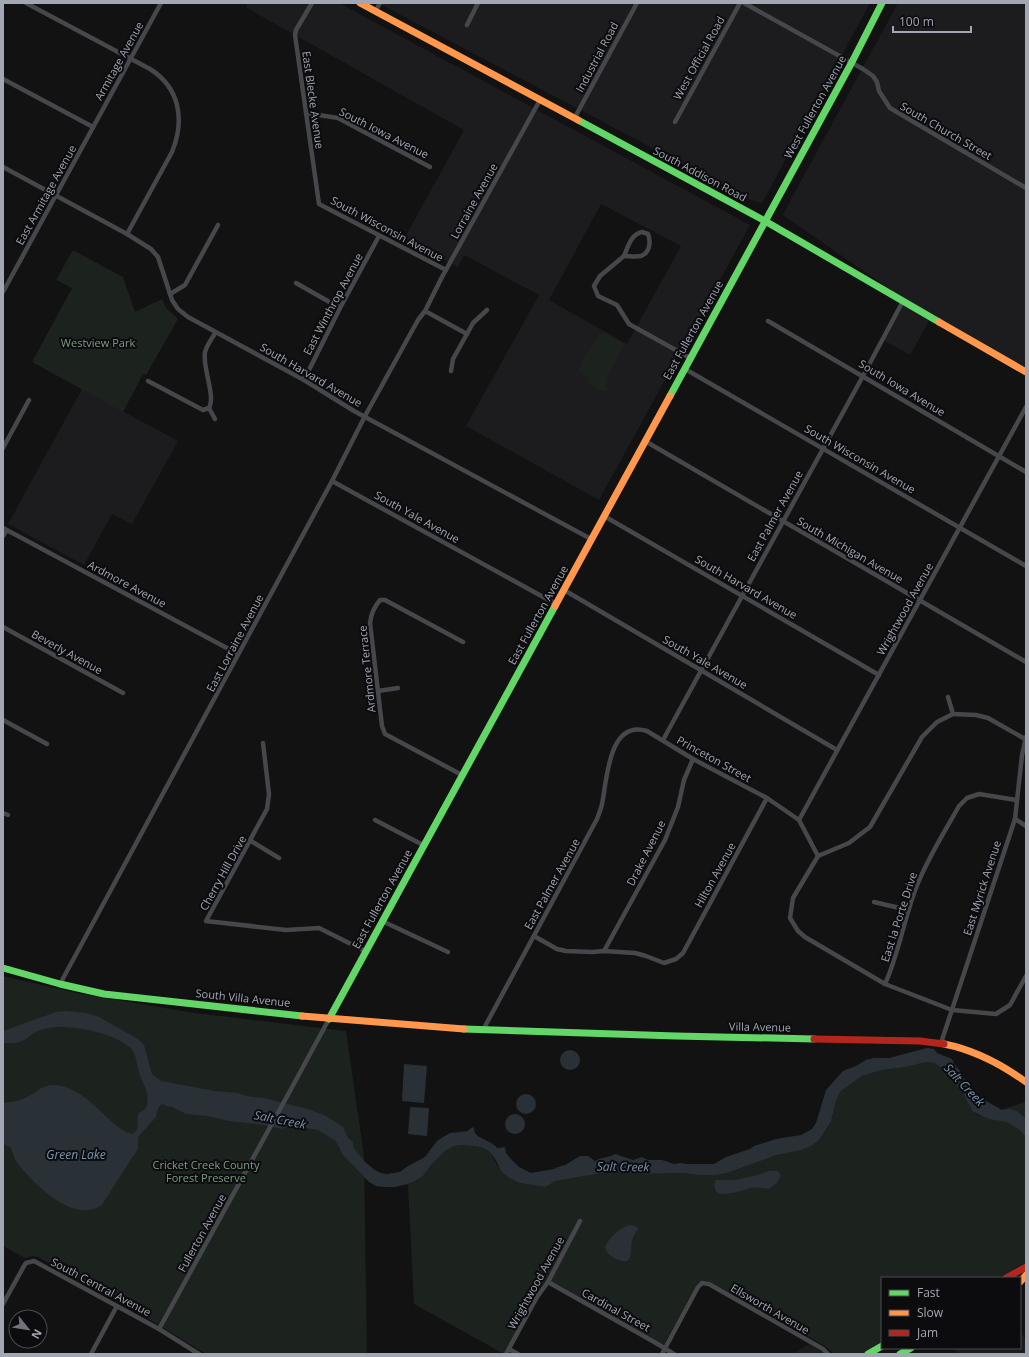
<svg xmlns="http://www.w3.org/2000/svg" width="1029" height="1357" font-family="'Open Sans',sans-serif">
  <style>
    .built { fill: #1c1c1e; fill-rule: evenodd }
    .green { fill: #1c221d }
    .water { fill: #293036 }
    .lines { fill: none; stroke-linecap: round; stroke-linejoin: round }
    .stream { stroke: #293036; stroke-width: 1.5 }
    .street { stroke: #46474a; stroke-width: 4.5 }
    .fast { stroke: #63d668; stroke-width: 7 }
    .slow { stroke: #ff974d; stroke-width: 7 }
    .jam { stroke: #b3261e; stroke-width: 7 }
    .labels { text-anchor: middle; stroke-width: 4; stroke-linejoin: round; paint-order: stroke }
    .street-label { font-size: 11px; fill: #a3a7b3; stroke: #0c0c0e }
    .park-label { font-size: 11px; fill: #7b9d7f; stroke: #0c0c0e }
    .water-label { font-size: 12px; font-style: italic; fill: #7b93ad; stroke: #0c0c0e }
  </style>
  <rect width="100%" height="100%" fill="#121212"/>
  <!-- built -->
  <g class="built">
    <path d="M246 3H339L750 225 599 500 466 426 539 295 464 255 458 267 404 239 464 130 247 8ZM601 204 681 246 627 344 549 300Z"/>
    <polygon points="378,3 870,3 762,203 751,200"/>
    <polygon points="898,3 1021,3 1026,6 1026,369 904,299 784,216 783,214"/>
    <polygon points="903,303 930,319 910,355 883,340"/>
    <polygon points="82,389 178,441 132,524 112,514 84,565 8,524"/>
    <polygon points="1020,1330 1026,1341 1026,1354 958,1354 954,1348 1020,1348"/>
    <polygon points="810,1344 826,1354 792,1354"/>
  </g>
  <!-- green -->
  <g class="green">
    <polygon points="73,250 123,277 135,312 162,299 166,308 178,319 146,375 143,374 123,412 32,362 72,288 56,280"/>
    <path d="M604 333 625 344C619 356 603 377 608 390L603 391 586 382 588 377 577 371 598 335Z"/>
    <polygon points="3,976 81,994 195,1013 346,1031 364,1156 367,1354 206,1354 129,1307 38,1257 32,1256 25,1258 3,1246"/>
    <path d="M926 1062 934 1063 945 1070 962 1092 973 1112 979 1116 1026 1102V1262L999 1278H882V1344L864 1354H834L825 1346 710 1282C705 1280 701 1280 697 1284L664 1345 555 1284H544L538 1291 504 1354 414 1304 408 1184 423 1176 432 1164 445 1151 454 1146 462 1145 481 1147 489 1151 498 1166 520 1183 539 1186 546 1187 555 1181 615 1171 641 1174 683 1173 697 1175H716L727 1173 819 1140 831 1122 835 1104 840 1092 862 1076 882 1070 906 1067Z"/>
  </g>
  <!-- water -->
  <g class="water">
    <path d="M66 1011 86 1013 99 1017 138 1039 144 1045 146 1052 152 1074 161 1081 215 1091 238 1093 246 1096 263 1098 308 1109 326 1116 343 1127 348 1138 353 1142V1147L356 1151 366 1163 375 1170 381 1173 387 1174 400 1172 408 1166 425 1157 437 1141 443 1137 450 1133 468 1131 472 1127 474 1128C473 1139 492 1140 497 1148L505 1147 506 1153 510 1158 519 1167 531 1173 554 1169 558 1167 565 1165 580 1156H588L595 1161C602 1157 608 1158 615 1154L633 1160 642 1157 648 1160H662L674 1164 680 1163 686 1164H714L726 1157 750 1149 754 1146 776 1139 801 1135 812 1129 816 1123 826 1090 843 1071 856 1066 866 1060 874 1058H889L927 1048 934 1049 937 1053 952 1059 954 1064 961 1072 965 1080 981 1098 1002 1110 1010 1109 1017 1111 1026 1119V1137L1020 1130 1007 1122 989 1119 973 1112 962 1092 945 1070 934 1063 926 1062 906 1067 882 1070 862 1076 840 1092 835 1104 831 1122 819 1140 811 1146 801 1150 777 1155 727 1173 716 1175H697L683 1173 641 1174 615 1171 555 1181 546 1187 539 1186 520 1183 508 1177 502 1172 495 1159 489 1151 481 1147 462 1145 454 1146 445 1151 432 1164 423 1176 415 1181 408 1184 395 1187H384L376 1186 369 1182 343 1155 335 1139 320 1130 291 1126 281 1129 264 1125 229 1121 207 1116 186 1114 172 1107 166 1106 165 1105 162 1104 158 1108 156 1117 139 1136C136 1145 142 1147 133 1156L102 1205C74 1225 34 1184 18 1164 13 1159 14 1153 10 1147L3 1144V1103C11 1102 20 1101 27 1097 37 1092 43 1084 55 1085 76 1086 95 1106 109 1119 116 1125 123 1132 132 1134 142 1126 136 1124 138 1115 139 1111 142 1112 145 1109 150 1103 147 1091 144 1085 142 1080 139 1074 138 1068 136 1062 136 1056 133 1051 122 1035 77 1026 59 1027 52 1027 44 1029 38 1031 32 1033 28 1039 22 1041 17 1044 11 1043 4 1043L3 1045V1031L56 1012Z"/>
    <circle cx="570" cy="1060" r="10"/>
    <polygon points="404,1064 427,1066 424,1103 402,1101"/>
    <circle cx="526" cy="1104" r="10"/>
    <polygon points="410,1107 429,1108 427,1136 408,1134"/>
    <circle cx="515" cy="1124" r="10"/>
    <path d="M768 1171H777L781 1175 777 1183 769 1189C763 1188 756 1187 750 1188 743 1190 718 1200 715 1189 714 1186 714 1183 716 1180H735L758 1175Z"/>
    <path d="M631 1225 637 1227 638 1229C636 1233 633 1236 632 1241 630 1249 635 1268 616 1259 610 1256 607 1253 605 1247 609 1238 621 1226 631 1225Z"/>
  </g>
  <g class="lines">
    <!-- stream -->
    <polyline class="stream" points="318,1129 337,1141"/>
    <!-- street -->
    <g class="street">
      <path d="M26 3 150 69C180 88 185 120 172 152L127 234"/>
      <polyline points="312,3 296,30 295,35 319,204 446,270"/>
      <polyline points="744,3 863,69 873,76 877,82 879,91 890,108 1026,188"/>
      <polyline points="375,12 380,3"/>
      <polyline points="467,25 478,3"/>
      <polyline points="3,79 93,127"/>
      <polyline points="306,113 338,118 430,167"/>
      <polyline points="574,119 637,3"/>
      <polyline points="675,122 740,3"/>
      <polyline points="3,167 127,234 151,249 158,257 172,300 178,309 188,317 304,380 354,411 591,539"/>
      <path d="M642 232 648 234C651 241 650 253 641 256 636 257 629 256 624 256 628 247 631 234 642 232Z"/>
      <polyline points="624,256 600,276 594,286 598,296 617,305 629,324 690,358"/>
      <polyline points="296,283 340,308"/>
      <polyline points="3,292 161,3"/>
      <polyline points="170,294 185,285 218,225"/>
      <polyline points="425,311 467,334"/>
      <polyline points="768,321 1026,472"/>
      <polyline points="685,369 1026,566"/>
      <polyline points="451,371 453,359 473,323 487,310"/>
      <polyline points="304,380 340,308 379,236"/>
      <polyline points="148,381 203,410 209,408"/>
      <path d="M209 408C216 396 202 367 205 352 207 345 212 338 216 332"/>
      <polyline points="209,408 215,419"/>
      <polyline points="645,441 1026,662"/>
      <polyline points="3,448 29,400"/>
      <polyline points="332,481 556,604"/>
      <polyline points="604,516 879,675"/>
      <polyline points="3,528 238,654"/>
      <polyline points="3,536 7,530"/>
      <polyline points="564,590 837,750"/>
      <polyline points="3,627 123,693"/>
      <polyline points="378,691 398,688"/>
      <polyline points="948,697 953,714 976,715 988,718 1025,739"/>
      <polyline points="953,714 937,722 922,737 870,827 849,843 818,856 793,898 790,918 798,931 805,937 885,984 952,1010 996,1014 1010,1005 1026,976"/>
      <polyline points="3,720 47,744"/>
      <polyline points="663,740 863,376 903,301"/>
      <polyline points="263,743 269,794 267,809 206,921 286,930 319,928 365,951"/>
      <path d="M462 775 385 734 382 726 370 623C371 614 374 607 380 600H385L463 642"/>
      <polyline points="3,813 8,815"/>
      <polyline points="1015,819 1026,826"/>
      <polyline points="375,820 423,845"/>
      <polyline points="799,820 1026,407"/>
      <polyline points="251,841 279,858"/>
      <polyline points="874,902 908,910"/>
      <polyline points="382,921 448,952"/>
      <polyline points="534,936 557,949 566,951 592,952 604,951 635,953 646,956 664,963 676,959 683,953 767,798"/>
      <polyline points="604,951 665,840 678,807 684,780 693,759"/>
      <polyline points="60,984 332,481 365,416 418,320 425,311 442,277 540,100"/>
      <path d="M885 984C899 953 904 919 916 888 927 859 944 833 959 806L967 798 979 794 1016 800"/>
      <path d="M483 1030 597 819C599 814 601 809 602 804 607 781 608 719 647 731L693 759 767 798 799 820 818 856"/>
      <polyline points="941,1043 1015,819 1022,755 1026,737"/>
      <polyline points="548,1282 656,1343 674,1354"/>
      <polyline points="3,1304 24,1266 26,1263 34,1261 159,1329 199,1354"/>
      <polyline points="159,1329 290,1091 329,1019"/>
      <polyline points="509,1349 518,1354"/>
      <polyline points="91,1354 117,1306"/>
      <polyline points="506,1354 537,1297 548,1282 580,1221"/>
      <polyline points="662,1354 698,1287 702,1283 709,1284 823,1349 828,1354"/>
    </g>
    <!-- fast -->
    <g class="fast">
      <polyline points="578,120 765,221 939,322"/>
      <polyline points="670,396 852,62 882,3"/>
      <polyline points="3,968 60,984 104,994 302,1016"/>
      <polyline points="329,1019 555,606"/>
      <polyline points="464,1029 676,1036 814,1039"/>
      <polyline points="868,1354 882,1346"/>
      <polyline points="900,1354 911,1348"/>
    </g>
    <!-- slow -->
    <g class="slow">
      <polyline points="360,3 578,120"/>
      <polyline points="939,322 1026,372"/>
      <polyline points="555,606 670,396"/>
      <polyline points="302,1016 464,1029"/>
      <path d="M944 1044C975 1050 1001 1064 1026 1082"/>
      <polyline points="1020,1282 1026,1275"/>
    </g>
    <!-- jam -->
    <g class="jam">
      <polyline points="814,1039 920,1041 944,1044"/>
      <polyline points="1006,1278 1026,1267"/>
    </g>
  </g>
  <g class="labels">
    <!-- street labels -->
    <g class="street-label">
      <text transform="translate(597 57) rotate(-62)" y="4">Industrial Road</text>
      <text transform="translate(699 58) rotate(-61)" y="4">West Official Road</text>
      <text transform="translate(119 61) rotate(-61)" y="4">Armitage Avenue</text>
      <text transform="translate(313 100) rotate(82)" y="4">East Blecke Avenue</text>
      <text transform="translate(815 107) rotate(-61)" y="4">West Fullerton Avenue</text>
      <text transform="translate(946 131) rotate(30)" y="4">South Church Street</text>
      <text transform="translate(384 133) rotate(27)" y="4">South Iowa Avenue</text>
      <text transform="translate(700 174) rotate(28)" y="4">South Addison Road</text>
      <text transform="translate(46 195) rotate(-61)" y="4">East Armitage Avenue</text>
      <text transform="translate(474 201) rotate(-61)" y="4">Lorraine Avenue</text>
      <text transform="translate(387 229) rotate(28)" y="4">South Wisconsin Avenue</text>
      <text transform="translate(333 304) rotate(-62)" y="4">East Winthrop Avenue</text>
      <text transform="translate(693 330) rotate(-61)" y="4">East Fullerton Avenue</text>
      <text transform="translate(311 375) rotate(30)" y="4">South Harvard Avenue</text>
      <text transform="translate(902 388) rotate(31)" y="4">South Iowa Avenue</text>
      <text transform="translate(860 459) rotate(30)" y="4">South Wisconsin Avenue</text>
      <text transform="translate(775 516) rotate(-61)" y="4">East Palmer Avenue</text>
      <text transform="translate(417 517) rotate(29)" y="4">South Yale Avenue</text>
      <text transform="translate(850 550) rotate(30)" y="4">South Michigan Avenue</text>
      <text transform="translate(127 584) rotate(28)" y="4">Ardmore Avenue</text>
      <text transform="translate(746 587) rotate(30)" y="4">South Harvard Avenue</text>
      <text transform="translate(905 609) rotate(-61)" y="4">Wrightwood Avenue</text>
      <text transform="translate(538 615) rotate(-61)" y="4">East Fullerton Avenue</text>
      <text transform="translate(235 643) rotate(-62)" y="4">East Lorraine Avenue</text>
      <text transform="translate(67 652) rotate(29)" y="4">Beverly Avenue</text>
      <text transform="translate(705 662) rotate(30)" y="4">South Yale Avenue</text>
      <text transform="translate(367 669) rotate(-96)" y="4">Ardmore Terrace</text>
      <text transform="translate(714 759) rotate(29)" y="4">Princeton Street</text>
      <text transform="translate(646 853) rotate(-63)" y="4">Drake Avenue</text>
      <text transform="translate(223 873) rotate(-61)" y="4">Cherry Hill Drive</text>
      <text transform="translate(715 875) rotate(-61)" y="4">Hilton Avenue</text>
      <text transform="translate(552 884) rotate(-61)" y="4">East Palmer Avenue</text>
      <text transform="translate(982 888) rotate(-72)" y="4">East Myrick Avenue</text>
      <text transform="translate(382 899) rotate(-61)" y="4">East Fullerton Avenue</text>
      <text transform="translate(899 917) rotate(-72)" y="4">East la Porte Drive</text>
      <text transform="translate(243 998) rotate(6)" y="4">South Villa Avenue</text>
      <text transform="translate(760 1027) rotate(1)" y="4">Villa Avenue</text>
      <text transform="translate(202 1233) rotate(-61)" y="4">Fullerton Avenue</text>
      <text transform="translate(536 1283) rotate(-61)" y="4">Wrightwood Avenue</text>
      <text transform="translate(101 1287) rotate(28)" y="4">South Central Avenue</text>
      <text transform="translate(770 1309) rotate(30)" y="4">Ellsworth Avenue</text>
      <text transform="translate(616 1310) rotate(29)" y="4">Cardinal Street</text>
    </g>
    <!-- park labels -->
    <g class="park-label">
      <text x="98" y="347">Westview Park</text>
      <text x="206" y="1169">Cricket Creek County<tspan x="206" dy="13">Forest Preserve</tspan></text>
    </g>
    <!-- water labels -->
    <g class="water-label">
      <text transform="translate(964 1085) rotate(47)" y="4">Salt Creek</text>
      <text transform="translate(280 1120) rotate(11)" y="4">Salt Creek</text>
      <text x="76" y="1159">Green Lake</text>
      <text transform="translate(623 1167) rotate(1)" y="4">Salt Creek</text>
    </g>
  </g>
  <!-- border -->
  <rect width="1029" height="1357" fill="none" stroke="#a3a7b3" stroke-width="8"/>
  <!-- legend -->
  <rect x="881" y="1277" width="140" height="72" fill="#0c0c0e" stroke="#484a50"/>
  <rect x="889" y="1290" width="20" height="6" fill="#63d668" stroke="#484a50"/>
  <text x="917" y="1297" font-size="12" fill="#a3a7b3">Fast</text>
  <rect x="889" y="1310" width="20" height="6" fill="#ff974d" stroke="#484a50"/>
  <text x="917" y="1317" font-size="12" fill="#a3a7b3">Slow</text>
  <rect x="889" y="1330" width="20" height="6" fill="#b3261e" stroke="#484a50"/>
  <text x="917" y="1337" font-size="12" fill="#a3a7b3">Jam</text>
  <!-- north arrow -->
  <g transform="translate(28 1329) rotate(120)"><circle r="19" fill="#0c0c0e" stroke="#484a50"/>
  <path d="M0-3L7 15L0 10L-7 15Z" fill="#70737b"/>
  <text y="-6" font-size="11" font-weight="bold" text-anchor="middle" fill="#a3a7b3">N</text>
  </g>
  <!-- scale -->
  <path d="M893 26v6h78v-6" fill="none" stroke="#a3a7b3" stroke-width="2"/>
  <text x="899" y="26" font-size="12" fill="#a3a7b3" stroke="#0c0c0e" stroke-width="3" paint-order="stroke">100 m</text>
</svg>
